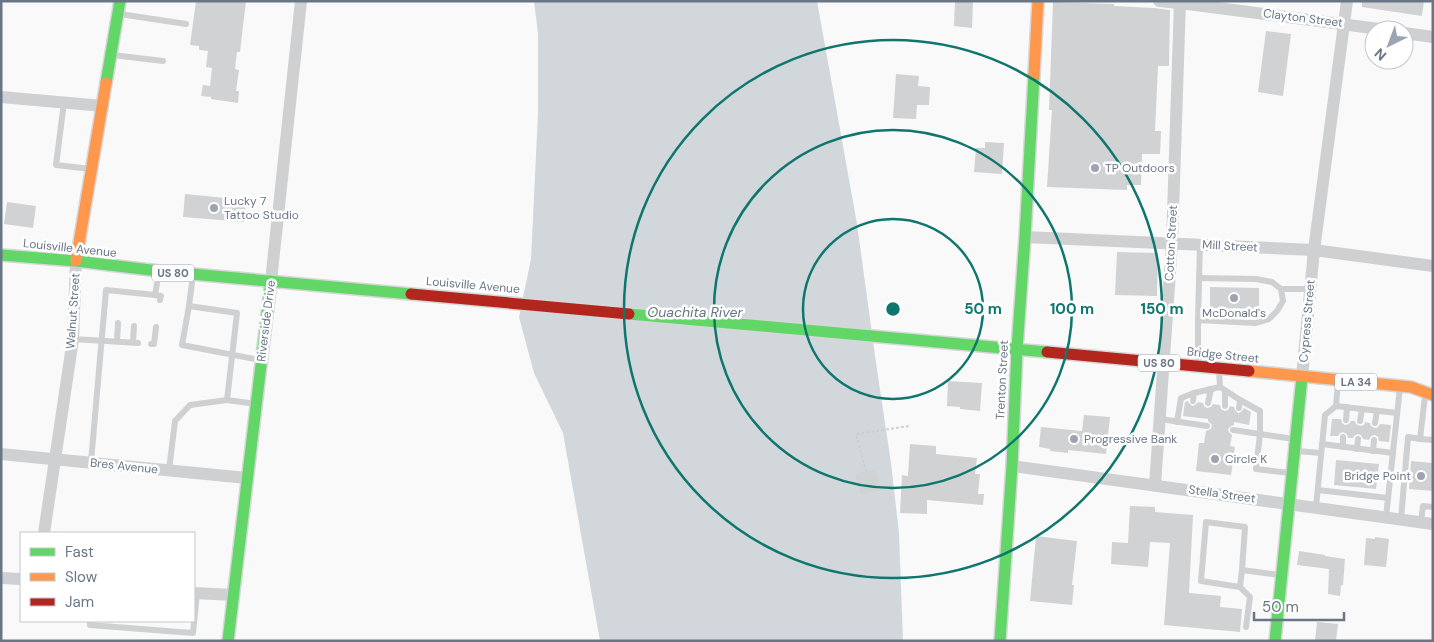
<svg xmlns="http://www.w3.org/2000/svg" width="1434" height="642" font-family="'DM Sans',sans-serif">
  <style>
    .water { fill: #d1d7db }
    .building { fill: #d1d2d4 }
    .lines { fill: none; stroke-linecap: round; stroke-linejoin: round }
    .fast-casing { stroke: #d6d7d8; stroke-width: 14 }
    .slow-casing { stroke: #d6d7d8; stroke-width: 14 }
    .jam-casing { stroke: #d6d7d8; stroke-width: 14 }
    .path { stroke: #cccdce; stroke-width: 2; stroke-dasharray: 2.5 2.5; stroke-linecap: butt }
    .lane { stroke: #cfd0d2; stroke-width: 6 }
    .street { stroke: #cfd0d2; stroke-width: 12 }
    .fast { stroke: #63d668; stroke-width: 11 }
    .slow { stroke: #ff974d; stroke-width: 11 }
    .jam { stroke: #b3261e; stroke-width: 11 }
    .ring { fill: none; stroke: #0f766e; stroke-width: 2.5 }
    .poi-dot { fill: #9ba4b0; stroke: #fff; stroke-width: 2 }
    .labels { text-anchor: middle; stroke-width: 5; stroke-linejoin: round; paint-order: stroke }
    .shield { fill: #fff; stroke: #969fac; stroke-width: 1 }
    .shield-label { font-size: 11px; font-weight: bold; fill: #697688 }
    .street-label { font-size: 12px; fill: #697688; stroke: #fff }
    .poi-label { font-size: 12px; fill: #697688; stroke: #fff; text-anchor: start }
    .water-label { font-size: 14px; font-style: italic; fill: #657783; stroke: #fff }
    .centre { fill: #0f766e; stroke: #fff; stroke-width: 2.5 }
    .ring-label { font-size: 15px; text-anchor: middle; font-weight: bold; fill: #0f766e; stroke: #fff; stroke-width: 5; stroke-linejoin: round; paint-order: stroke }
  </style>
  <rect width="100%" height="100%" fill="#f9f9f9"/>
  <!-- water -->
  <polygon class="water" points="534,1 817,1 857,224 877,370 891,463 899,533 903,641 600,641 563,433 534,373 519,317 531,259 538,113 538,34"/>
  <!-- building -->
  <g class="building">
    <polygon points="196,1 246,1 240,52 237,52 235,69 239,70 236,91 239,91 238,103 211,99 211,97 201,96 203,85 210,86 212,68 206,67 208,51 199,50 199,46 190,45"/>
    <polygon points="955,1 973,1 972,28 954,26"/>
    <polygon points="1362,1 1424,1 1422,16 1362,7"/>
    <polygon points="1053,2 1114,4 1114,6 1154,8 1170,10 1169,66 1158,66 1155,131 1161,131 1160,154 1142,154 1141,185 1127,185 1127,190 1047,187 1052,110 1049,110"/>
    <polygon points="1266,31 1291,34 1283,96 1258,92"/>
    <polygon points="896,74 919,76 918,86 930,87 929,105 917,105 916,119 893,118"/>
    <polygon points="985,142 1004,143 1002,174 974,172 976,148 985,148"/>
    <polygon points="185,194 246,200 244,222 183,217"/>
    <polygon points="7,202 36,206 33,228 4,224"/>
    <polygon points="1117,252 1158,253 1157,296 1115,295"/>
    <polygon points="1210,287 1259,288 1259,309 1210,308"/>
    <polygon points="948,381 982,383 980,411 960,409 960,407 947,406"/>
    <polygon points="1188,401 1189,403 1192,406 1195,405 1198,402 1203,403 1204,406 1207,408 1211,407 1213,404 1220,405 1221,409 1225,411 1228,410 1230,406 1234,407 1235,410 1238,413 1241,412 1244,408 1251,412 1249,425 1234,422 1234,425 1231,426 1228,429 1229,432 1232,435 1230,446 1235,447 1231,475 1196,471 1199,443 1204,443 1206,431 1211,429 1212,425 1208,421 1208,419 1183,416 1185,402"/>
    <polygon points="1084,415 1110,417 1106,454 1068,450 1068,453 1050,451 1050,449 1039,447 1041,427 1082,431"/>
    <polygon points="1332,419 1341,419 1342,423 1345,425 1349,424 1351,421 1355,421 1356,424 1360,426 1364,425 1365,422 1370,423 1371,426 1375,428 1378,427 1380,424 1391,425 1389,442 1379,441 1378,437 1375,435 1371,436 1369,440 1363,439 1361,435 1358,434 1354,436 1353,438 1348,438 1347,434 1343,432 1340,433 1338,436 1330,436"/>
    <polygon points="910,444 936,446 936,454 977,458 975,474 980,474 978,494 984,494 983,505 927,500 927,514 900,513 902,475 908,476"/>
    <polygon points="1336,460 1379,464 1376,489 1334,485"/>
    <polygon points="1411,461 1433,463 1433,491 1409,489"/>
    <polygon points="875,469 881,490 861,495 855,474"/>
    <polygon points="1130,506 1155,507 1155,512 1193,515 1189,593 1221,596 1220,607 1242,609 1240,632 1164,625 1170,543 1150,542 1148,567 1111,564 1112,542 1128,543"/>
    <polygon points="1036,536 1077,541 1072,585 1074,585 1072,605 1030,601"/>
    <polygon points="1375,537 1389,539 1386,567 1364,565 1366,538 1375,539"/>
    <polygon points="1299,551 1325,555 1325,556 1345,559 1343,585 1341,585 1340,596 1328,594 1329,569 1297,565"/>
    <polygon points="1317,622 1338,624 1336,641 1315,641"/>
  </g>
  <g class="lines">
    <defs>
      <g id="fast">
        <polyline points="106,83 120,1"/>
        <polyline points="1,255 76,261 159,271 411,294"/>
        <polyline points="629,314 1047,352"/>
        <polyline points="228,641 271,281"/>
        <polyline points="1000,641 1012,466 1017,349 1025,237 1034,75"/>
        <polyline points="1275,641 1302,377"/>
      </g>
      <g id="slow">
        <polyline points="1034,75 1038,1"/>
        <polyline points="76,261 106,83"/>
        <polyline points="1249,371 1411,387 1433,395"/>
      </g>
      <g id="jam">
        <polyline points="411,294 629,314"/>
        <polyline points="1047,352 1249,371"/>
      </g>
    </defs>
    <!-- fast casing -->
    <use href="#fast" class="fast-casing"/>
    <!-- slow casing -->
    <use href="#slow" class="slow-casing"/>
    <!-- jam casing -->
    <use href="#jam" class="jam-casing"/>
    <!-- path -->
    <polyline class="path" points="866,472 856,434 909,426"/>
    <!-- lane -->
    <g class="lane">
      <polyline points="120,14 186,24"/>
      <polyline points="113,55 163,61"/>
      <polyline points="64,102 56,165 91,169"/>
      <polyline points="1281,289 1310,289"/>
      <polyline points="155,295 161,296 160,300"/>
      <polyline points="189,306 193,275"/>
      <polyline points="1198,320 1200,244"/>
      <polyline points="73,339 138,343"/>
      <polyline points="117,341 118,323"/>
      <polyline points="133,342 134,326"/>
      <polyline points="151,344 154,344 156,327"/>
      <polyline points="1198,365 1198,320 1255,323 1269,319 1277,311 1283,301 1281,289 1272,282 1256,279 1199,278"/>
      <polyline points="1219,369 1220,387 1240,400 1239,408"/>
      <polyline points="1425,396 1420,439 1433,440"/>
      <polyline points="227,400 256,404"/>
      <polyline points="1240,400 1260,411 1260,434 1256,469 1290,473"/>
      <polyline points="1193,401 1194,393 1220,387"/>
      <polyline points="1208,403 1211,389"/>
      <polyline points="1225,406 1225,391"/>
      <polyline points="1336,406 1397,413"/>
      <polyline points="1160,419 1207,426"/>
      <polyline points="1346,420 1347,407"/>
      <polyline points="1360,421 1362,409"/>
      <polyline points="1177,422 1181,398 1194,393"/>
      <polyline points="1375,423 1377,411"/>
      <polyline points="1233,430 1294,439"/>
      <polyline points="1322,444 1393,453"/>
      <polyline points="1343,447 1343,437"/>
      <polyline points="1357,449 1358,439"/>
      <polyline points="1297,451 1321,453"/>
      <polyline points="1373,451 1374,440"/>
      <polyline points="91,462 106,290 155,295 159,272"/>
      <polyline points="169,470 175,421 190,405 227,400 237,313 189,306 182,345 260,360"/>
      <polyline points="1318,490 1388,498"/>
      <polyline points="1316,507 1325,415 1336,406 1338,382"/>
      <polyline points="1386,517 1400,387"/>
      <polyline points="1401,519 1408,437 1420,439"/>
      <polyline points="1421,522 1423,506 1433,507"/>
      <polyline points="1242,570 1240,587 1201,581 1206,522 1245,527 1242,570 1280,575"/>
      <polyline points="1240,587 1250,597 1246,627"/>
      <polyline points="90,621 90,625 193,633 197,593"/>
    </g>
    <!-- street -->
    <g class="street">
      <polyline points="1159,1 1180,3 1387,30"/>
      <polyline points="1404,33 1433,37"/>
      <polyline points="1,97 103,106"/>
      <polyline points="1025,237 1314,250 1433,266"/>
      <polyline points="271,281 301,1"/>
      <polyline points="1302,377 1314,250 1347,1"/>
      <polyline points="1,454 247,478"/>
      <polyline points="1012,466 1433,524"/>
      <polyline points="1155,485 1172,243 1180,1"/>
      <polyline points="44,533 73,339 76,261"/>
      <polyline points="1,578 21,579"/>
      <polyline points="194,593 234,595"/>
    </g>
    <!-- fast -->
    <use href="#fast" class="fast"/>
    <!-- slow -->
    <use href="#slow" class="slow"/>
    <!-- jam -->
    <use href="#jam" class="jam"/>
  </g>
  <!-- distance rings -->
  <g class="ring">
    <circle cx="893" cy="309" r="90"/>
    <circle cx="893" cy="309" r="179"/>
    <circle cx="893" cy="309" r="269"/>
  </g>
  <!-- markers -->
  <g class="poi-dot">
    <circle cx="1095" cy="168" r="5"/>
    <circle cx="214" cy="208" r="5"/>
    <circle cx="1234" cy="298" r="5"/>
    <circle cx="1074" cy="439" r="5"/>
    <circle cx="1215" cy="459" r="5"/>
    <circle cx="1421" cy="476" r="5"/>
  </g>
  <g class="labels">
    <!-- shield labels -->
    <g class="shield">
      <rect x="152" y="264.5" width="42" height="17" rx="4"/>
      <rect x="1138" y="354.5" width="42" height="17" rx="4"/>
      <rect x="1335" y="373.5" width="42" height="17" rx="4"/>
    </g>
    <g class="shield-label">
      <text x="173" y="277">US 80</text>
      <text x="1159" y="367">US 80</text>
      <text x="1356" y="386">LA 34</text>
    </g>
    <!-- street labels -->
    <g class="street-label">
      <text transform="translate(1303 18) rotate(7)" y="4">Clayton Street</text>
      <text transform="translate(1171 243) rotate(-87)" y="4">Cotton Street</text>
      <text transform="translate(1230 246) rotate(3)" y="4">Mill Street</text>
      <text transform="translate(70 248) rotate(6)" y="4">Louisville Avenue</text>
      <text transform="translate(473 285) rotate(5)" y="4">Louisville Avenue</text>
      <text transform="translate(73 311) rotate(-86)" y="4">Walnut Street</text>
      <text transform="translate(266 321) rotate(-83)" y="4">Riverside Drive</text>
      <text transform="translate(1307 321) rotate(-85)" y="4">Cypress Street</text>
      <text transform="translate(1223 355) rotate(6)" y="4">Bridge Street</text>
      <text transform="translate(1002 380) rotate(-87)" y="4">Trenton Street</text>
      <text transform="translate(124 466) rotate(6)" y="4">Bres Avenue</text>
      <text transform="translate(1222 494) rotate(8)" y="4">Stella Street</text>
    </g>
    <!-- poi labels -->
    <g class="poi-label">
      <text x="1105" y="172">TP Outdoors</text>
      <text x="224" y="205">Lucky 7<tspan x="224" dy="14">Tattoo Studio</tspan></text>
      <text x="1234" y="317" text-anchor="middle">McDonald's</text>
      <text x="1084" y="443">Progressive Bank</text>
      <text x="1225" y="463">Circle K</text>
      <text x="1411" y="480" text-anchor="end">Bridge Point</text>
    </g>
    <!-- water labels -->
    <g class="water-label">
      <text x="695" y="317">Ouachita River</text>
    </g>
  </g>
  <circle cx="893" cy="309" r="8" class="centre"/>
  <g class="ring-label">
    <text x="983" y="314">50 m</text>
    <text x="1072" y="314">100 m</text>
    <text x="1162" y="314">150 m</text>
  </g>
  <!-- border -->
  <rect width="1434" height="642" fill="none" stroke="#697688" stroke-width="5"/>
  <!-- legend -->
  <rect x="20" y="532" width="175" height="90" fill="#ffffff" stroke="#c3c8cf"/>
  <rect x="30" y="548" width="25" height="8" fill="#63d668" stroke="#c3c8cf"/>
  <text x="65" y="557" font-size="15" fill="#697688">Fast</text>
  <rect x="30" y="573" width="25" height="8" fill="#ff974d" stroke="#c3c8cf"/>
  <text x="65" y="582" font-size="15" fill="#697688">Slow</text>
  <rect x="30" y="598" width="25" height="8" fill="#b3261e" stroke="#c3c8cf"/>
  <text x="65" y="607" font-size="15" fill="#697688">Jam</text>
  <!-- north arrow -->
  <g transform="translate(1389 45) rotate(222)"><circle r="24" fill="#ffffff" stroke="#c3c8cf"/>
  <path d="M0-4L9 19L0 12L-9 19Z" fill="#9ba4b0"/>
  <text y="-8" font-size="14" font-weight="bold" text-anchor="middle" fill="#697688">N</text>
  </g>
  <!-- scale -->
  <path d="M1254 612v8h90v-8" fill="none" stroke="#697688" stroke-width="2.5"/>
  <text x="1262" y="612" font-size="15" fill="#697688" stroke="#ffffff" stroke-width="4" paint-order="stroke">50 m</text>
</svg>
